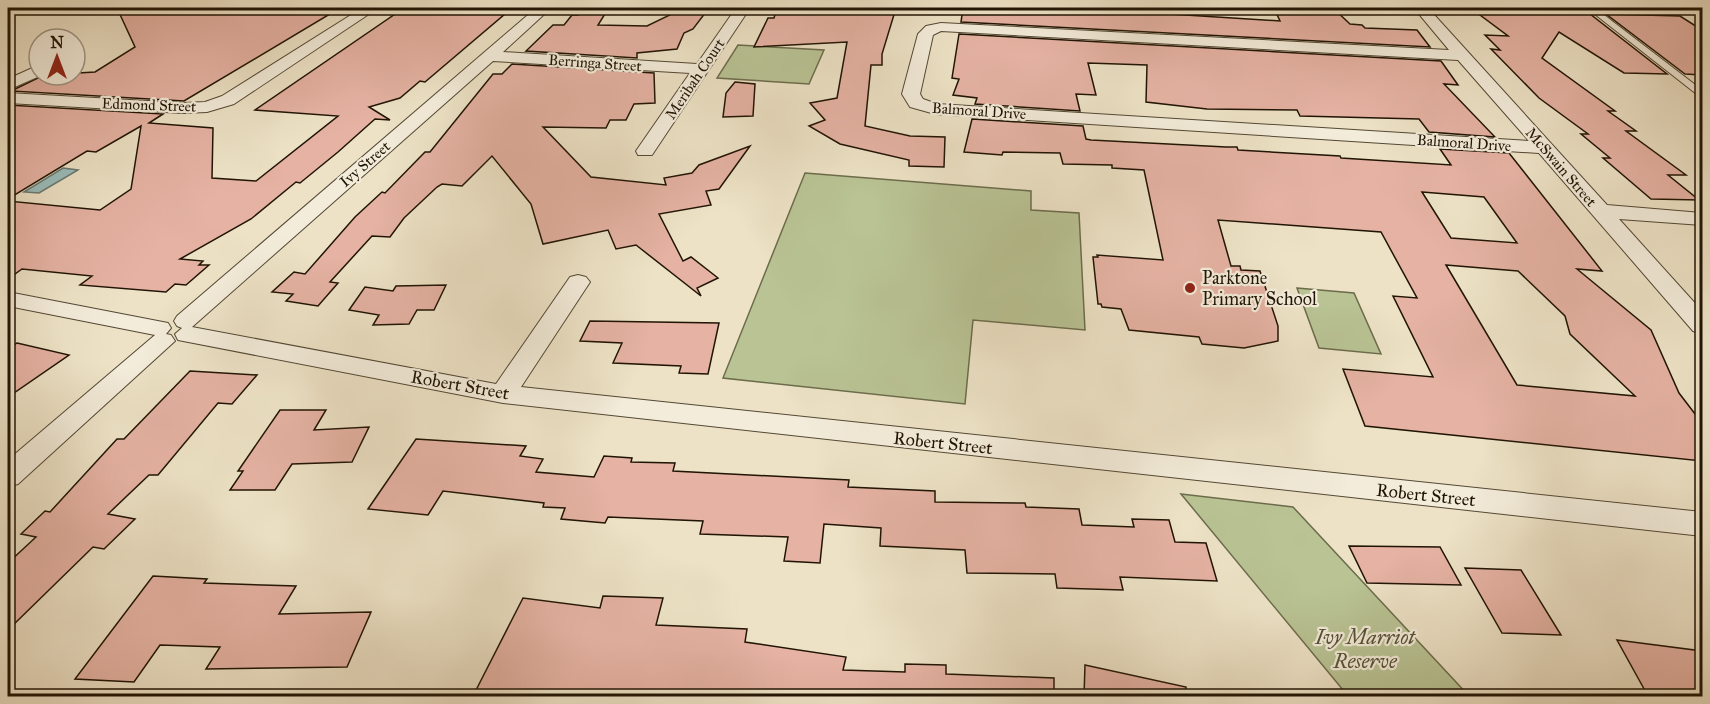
<svg xmlns="http://www.w3.org/2000/svg" width="1710" height="704" font-family="'IM FELL Great Primer',serif">
  <style>
    .green { fill: #b9c394; stroke: #6c6c4c; stroke-width: 1.5 }
    .water { fill: #9abdbb; stroke: #697972; stroke-width: 1.5 }
    .building { fill: #e5b2a3; stroke: #201404; stroke-width: 1.5; fill-rule: evenodd }
    .lines { fill: none; stroke-linecap: round; stroke-linejoin: round }
    .service-casing { stroke: #534834; stroke-width: 2 }
    .minor-casing { stroke: #534834; stroke-width: 2 }
    .service { fill: #f3ecda; fill-rule: evenodd }
    .minor { fill: #f3ecda; fill-rule: evenodd }
    .poi-dot { fill: #8f2418; stroke: #f3ecda; stroke-width: 2 }
    .labels { text-anchor: middle; stroke-width: 4.5; stroke-linejoin: round; paint-order: stroke }
    .far-street-label { font-size: 15px; fill: #201404; stroke: #f3ecda }
    .poi-label { font-size: 18px; fill: #201404; stroke: #f3ecda; text-anchor: start }
    .street-label { font-size: 18px; fill: #201404; stroke: #f3ecda }
    .near-park-label { font-size: 21px; font-style: italic; fill: #565136; stroke: #f3ecda }
  </style>
  <rect width="100%" height="100%" fill="#ede2c6"/>
  <filter id="stains"><feTurbulence type="fractalNoise" baseFrequency=".00333" numOctaves="4"/><feColorMatrix values="0 0 0 0 .2 0 0 0 0 .09 0 0 0 0 .02 0 0 0 .5 -.17"/></filter>
  <radialGradient id="worn" r=".72"><stop offset=".6" stop-color="#630" stop-opacity="0"/><stop offset="1" stop-color="#630" stop-opacity=".3"/></radialGradient>
  <!-- green -->
  <g class="green">
    <polygon points="738,45 824,50 809,84 717,78"/>
    <polygon points="805,173 1031,191 1031,210 1079,213 1085,330 973,320 965,404 723,378"/>
    <polygon points="1297,288 1354,293 1381,354 1319,348"/>
    <polygon points="1181,494 1293,507 1469,696 1348,696"/>
  </g>
  <!-- water -->
  <polygon class="water" points="63,168 78,170 39,193 24,192"/>
  <!-- building -->
  <g class="building">
    <polygon points="117,8 340,8 184,101 11,91 44,75 95,72 135,47"/>
    <polygon points="404,8 512,8 425,82 420,81 400,98 369,107 390,120 375,119 338,152 300,183 296,182 251,219 180,259 203,261 199,265 209,265 186,285 175,284 166,292 80,285 92,276 22,269 8,279 8,201 100,210 131,189 141,126 96,152 87,151 8,199 8,105 163,114 149,123 213,128 212,178 256,181 338,116 255,110"/>
    <polygon points="678,8 709,8 693,29 684,33 677,49 637,53 637,58 526,51 553,25 564,25 572,15 578,15 582,9 608,9 598,25 647,26 674,13"/>
    <polygon points="777,8 811,8 810,13 860,8 896,8 882,54 882,65 871,65 865,126 910,136 945,137 944,167 909,166 909,160 840,144 809,126 825,120 810,103 837,98 847,42 754,47 768,18 774,18"/>
    <polygon points="963,8 1075,8 1280,21 1274,8 1333,8 1350,24 1362,25 1365,28 1417,30 1430,47 961,22"/>
    <polygon points="1483,10 1590,14 1667,74 1624,73 1559,32 1542,58 1615,111 1608,111 1636,131 1626,131 1686,175 1668,175 1699,200 1651,199 1603,158 1610,158 1581,134 1588,134 1539,98 1491,49 1500,50 1485,35 1508,36 1476,12 1486,12"/>
    <polygon points="1606,14 1680,16 1702,30 1702,75 1685,74"/>
    <polygon points="959,34 1441,61 1458,85 1444,84 1495,137 1429,132 1419,119 1300,116 1297,110 1207,109 1146,102 1147,65 1088,63 1096,95 1076,94 1080,111 975,104 977,98 953,95 959,79 952,78"/>
    <polygon points="512,64 654,73 655,103 634,104 626,120 610,120 606,128 543,127 591,177 666,185 664,178 692,173 699,165 750,146 719,189 706,191 711,205 659,214 683,261 691,257 718,278 697,288 701,296 636,245 616,249 608,230 543,244 531,204 492,156 462,186 442,184 437,187 404,218 390,237 372,236 330,282 338,283 318,306 286,301 293,294 272,292 294,272 305,274 355,217 382,192 385,193 425,152 430,152 493,74 502,74"/>
    <polygon points="735,82 755,84 753,116 723,117 726,93"/>
    <path d="M972 119 1083 126 1086 139 1091 140 1226 147H1237L1238 150 1340 156 1341 158 1451 165 1440 149 1509 153 1602 271 1577 269 1651 330 1679 393 1702 423V461L1365 426 1343 369 1433 377 1393 296 1417 298 1381 232 1218 220 1231 266H1240L1241 270 1260 271 1278 326V341L1244 348 1202 344 1199 337 1129 330 1121 309 1102 307 1101 304H1098L1093 257H1098L1097 255 1163 260 1144 170 1112 168V165L1063 164 1060 153 1003 152 1002 155 964 152ZM1422 192 1484 197 1517 243 1451 238ZM1446 265 1518 271 1565 316 1570 334 1635 396 1517 385Z"/>
    <polygon points="446,285 434,310 417,310 409,324 373,325 379,315 349,310 365,287 393,291 396,286"/>
    <polygon points="590,321 719,323 708,374 679,373 681,366 613,363 622,343 580,341"/>
    <polygon points="17,343 69,355 8,397 8,349"/>
    <polygon points="190,371 257,375 232,404 218,403 158,475 149,475 108,514 135,519 104,549 93,547 8,630 8,563 36,537 21,534 45,511 50,512 117,439 124,439"/>
    <polygon points="280,410 326,410 314,430 369,427 352,462 292,464 275,490 230,490 243,471 238,471"/>
    <polygon points="416,439 526,446 520,456 543,459 536,472 594,477 604,456 632,458 631,462 675,463 673,471 849,480 848,487 935,491 935,502 1025,503 1026,507 1079,509 1082,525 1134,527 1132,519 1169,520 1175,542 1206,543 1217,581 1120,577 1123,590 1057,588 1055,574 967,573 965,550 880,546 881,528 824,524 820,563 784,561 788,537 700,534 703,521 608,517 605,523 561,519 565,508 543,507 544,503 443,491 428,515 368,509"/>
    <polygon points="1349,546 1440,547 1461,585 1367,583"/>
    <polygon points="1465,568 1521,570 1561,635 1502,633"/>
    <polygon points="153,576 207,579 204,583 296,586 279,614 371,612 347,667 206,669 220,647 160,645 134,682 75,679"/>
    <polygon points="603,596 663,598 656,625 747,629 745,642 846,657 843,670 905,672 905,664 946,665 946,674 1054,678 1054,696 473,696 523,598 600,608"/>
    <polygon points="1617,640 1702,651 1702,696 1648,696"/>
    <polygon points="1085,665 1186,687 1185,696 1084,696"/>
  </g>
  <g class="lines">
    <defs>
      <polygon id="service" points="1587,8 1595,8 1702,90 1702,97 1699,96"/>
      <g id="minor">
        <polygon points="362,8 378,8 234,104 207,112 183,113 8,103 8,93 183,103 205,102 222,96"/>
        <polygon points="536,8 551,8 503,52 697,64 736,8 750,8 652,155 638,155 636,151 690,73 493,61 192,327 496,384 570,277 578,275 586,277 590,282 521,387 1702,512 1702,536 503,403 178,340 175,334 182,328 177,326 174,321 177,316"/>
        <path d="M1414 8H1428L1607 205 1702 213V225L1619 219 1702 311V334L1693 331 1539 153 935 114 910 107 902 94 918 34 926 26 941 23 1449 50ZM941 31 1458 60 1529 141 937 104 923 99 920 94 933 35Z"/>
        <polygon points="75,47 82,49 84,52 82,55 75,57"/>
        <polygon points="39,65 39,75 42,75 8,90 8,79"/>
        <polygon points="8,292 168,323 171,328 166,334 171,335 175,341 18,484 8,487 8,460 155,335 8,306"/>
      </g>
    </defs>
    <!-- service casing -->
    <use href="#service" class="service-casing"/>
    <!-- minor casing -->
    <use href="#minor" class="minor-casing"/>
    <!-- service -->
    <use href="#service" class="service"/>
    <!-- minor -->
    <use href="#minor" class="minor"/>
  </g>
  <!-- markers -->
  <circle class="poi-dot" cx="1190" cy="288" r="6"/>
  <g class="labels">
    <!-- far-street labels -->
    <g class="far-street-label">
      <text transform="translate(595 63) rotate(4)" y="5">Berringa Street</text>
      <text transform="translate(695 79) rotate(-56)" y="5">Meribah Court</text>
      <text transform="translate(149 105) rotate(2)" y="5">Edmond Street</text>
      <text transform="translate(979 111) rotate(4)" y="5">Balmoral Drive</text>
      <text transform="translate(1464 143) rotate(4)" y="5">Balmoral Drive</text>
      <text transform="translate(365 164) rotate(-41)" y="5">Ivy Street</text>
      <text transform="translate(1561 167) rotate(49)" y="5">McSwain Street</text>
    </g>
    <!-- poi labels -->
    <g class="poi-label">
      <text x="1202" y="284">Parktone<tspan x="1202" dy="21">Primary School</tspan></text>
    </g>
    <!-- street labels -->
    <g class="street-label">
      <text transform="translate(460 385) rotate(10)" y="6">Robert Street</text>
      <text transform="translate(943 443) rotate(6)" y="6">Robert Street</text>
      <text transform="translate(1426 495) rotate(6)" y="6">Robert Street</text>
    </g>
    <!-- near-park labels -->
    <g class="near-park-label">
      <text x="1365" y="644">Ivy Marriot<tspan x="1365" dy="24">Reserve</tspan></text>
    </g>
  </g>
  <!-- margin -->
  <rect width="1710" height="704" fill="none" stroke="#ede2c6" stroke-width="30"/>
  <rect x="9" y="9" width="1692" height="686" fill="none" stroke="#201404" stroke-width="3"/>
  <rect x="15" y="15" width="1680" height="674" fill="none" stroke="#201404" stroke-width="1.5"/>
  <!-- north arrow -->
  <g transform="translate(57 57)"><circle r="28" fill="#f3ecda" stroke="#9f9684" stroke-width="1.5"/>
  <path d="M0-4.5L10 22L0 15L-10 22Z" fill="#8f2418"/>
  <text y="-9" font-size="16" font-weight="bold" text-anchor="middle" fill="#201404">N</text>
  </g>
  <rect width="100%" height="100%" filter="url(#stains)"/>
  <rect width="100%" height="100%" fill="url(#worn)"/>
</svg>
